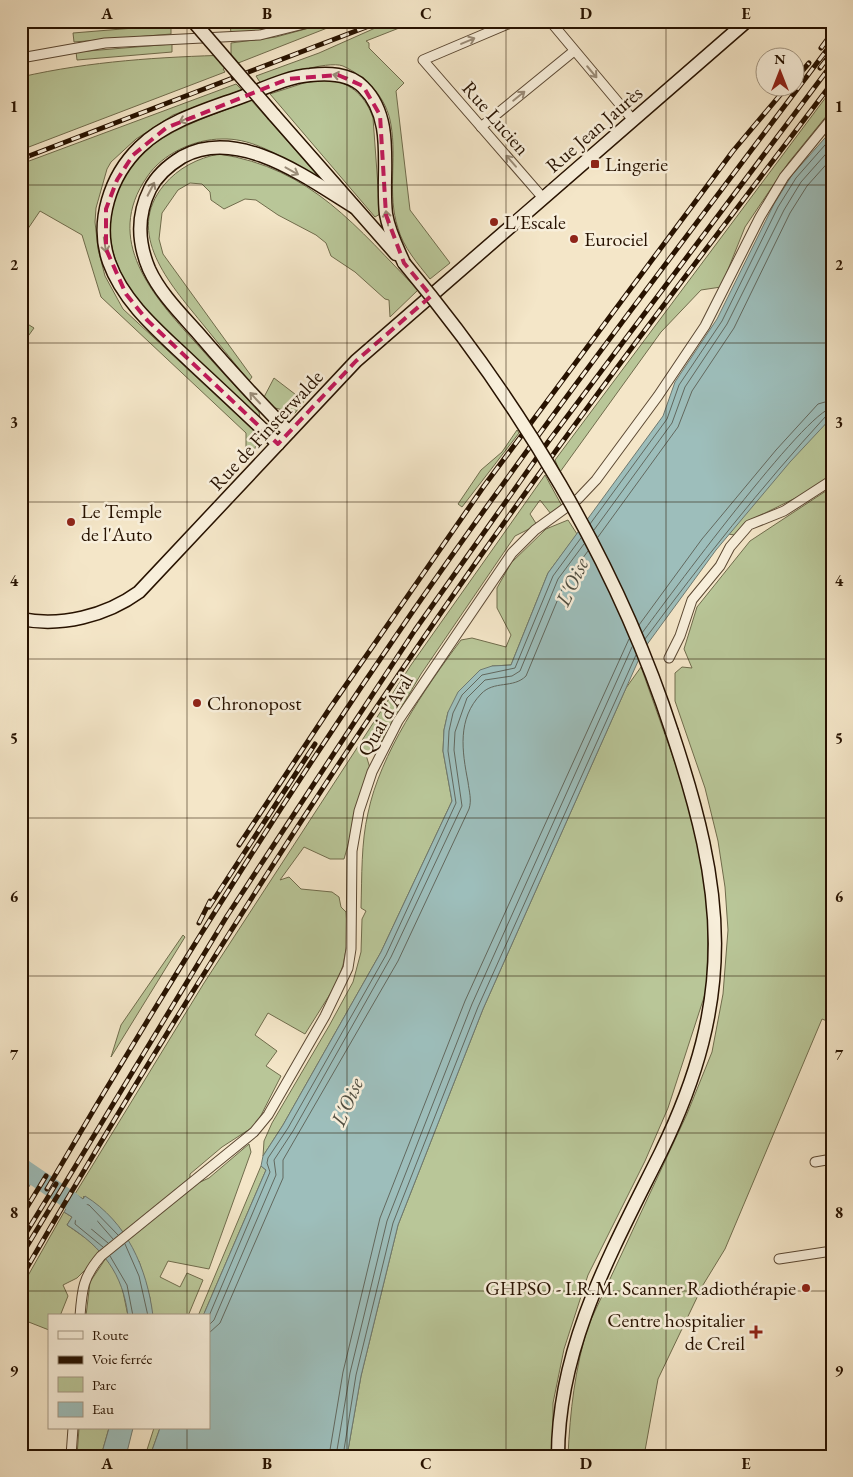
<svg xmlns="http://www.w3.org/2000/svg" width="853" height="1477" font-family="'EB Garamond',serif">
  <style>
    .green { fill: #b9c698; stroke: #706c4c }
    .water { fill: #9dbebb; stroke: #6e7970 }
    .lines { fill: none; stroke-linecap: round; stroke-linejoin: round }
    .shore { stroke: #62685e; stroke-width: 1 }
    .river { stroke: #9dbebb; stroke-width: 19 }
    .street-casing { stroke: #5a4732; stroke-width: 11 }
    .secondary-casing { stroke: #271200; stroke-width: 15 }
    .street { stroke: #f8efdb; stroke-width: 9 }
    .secondary { stroke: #f8efdb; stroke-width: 12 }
    .rail-casing { stroke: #271200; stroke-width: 5 }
    .rail { stroke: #f8efdb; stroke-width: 3; stroke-dasharray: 9; stroke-linecap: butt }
    .secondary-bridge-casing { stroke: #271200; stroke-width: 15; stroke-linecap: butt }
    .secondary-bridge { stroke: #f8efdb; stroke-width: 12 }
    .oneway { stroke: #9a8c78 }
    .marked { fill: none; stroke: #c2185b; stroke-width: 4; stroke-dasharray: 10 6; stroke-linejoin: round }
    .grid { fill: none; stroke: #271200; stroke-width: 1; stroke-opacity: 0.55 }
    .poi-dot { fill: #8f2418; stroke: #f8efdb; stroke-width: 2 }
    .labels { text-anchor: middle; stroke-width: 5; stroke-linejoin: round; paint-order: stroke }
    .street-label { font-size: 20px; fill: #271200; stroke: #f8efdb }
    .poi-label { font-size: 20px; fill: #271200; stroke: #f8efdb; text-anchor: start }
    .water-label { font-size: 21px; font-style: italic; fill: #504e41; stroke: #f8efdb }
    .neatline { fill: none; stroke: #271200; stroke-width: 2 }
    .grid-label { font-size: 16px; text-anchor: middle; font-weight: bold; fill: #271200 }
  </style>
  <rect width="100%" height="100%" fill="#f4e6c8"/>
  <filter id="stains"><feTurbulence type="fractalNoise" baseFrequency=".004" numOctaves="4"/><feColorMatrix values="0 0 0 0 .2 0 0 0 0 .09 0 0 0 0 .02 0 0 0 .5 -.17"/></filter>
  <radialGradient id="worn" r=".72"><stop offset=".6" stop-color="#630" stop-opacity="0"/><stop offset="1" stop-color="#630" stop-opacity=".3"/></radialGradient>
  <!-- green -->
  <g class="green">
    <polygon points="257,21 299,21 262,30 231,33 230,24"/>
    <path d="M335 21H345L223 69 225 72 21 150V77C91 61 160 57 231 55V43L276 37Z"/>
    <path d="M391 21H417L366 41 369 43V48L404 83 396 91 410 210 450 263 430 279C418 264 403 247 398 228 387 195 397 159 391 125 387 98 367 77 343 66 327 60 276 77 261 84L256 76 319 53Z"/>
    <polygon points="171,25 171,34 74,42 73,33"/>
    <polygon points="172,44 172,52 77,60 76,52"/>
    <path d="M330 79C352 84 366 97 373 118L380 214 375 217 270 94 304 83Z"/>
    <path d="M236 84 242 90 173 115 136 139 111 162 107 169 96 208 95 222 98 249 105 276 123 309 253 430C258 438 257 449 250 457L246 453V433L101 297 82 235 40 211 21 239V201L26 199C29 186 21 177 21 164Z"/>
    <polygon points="832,89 832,109 789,162 745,227 721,287 701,290 661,332 560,472 555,460"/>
    <path d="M251 100 319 177C312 176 303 169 296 165 273 152 249 138 222 139 194 139 162 154 147 177 103 240 153 296 195 342 216 366 238 389 259 412L260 418C252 414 245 405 238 398 219 381 201 364 182 347 139 307 93 257 116 194 123 176 135 158 151 146 181 124 217 114 251 100Z"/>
    <path d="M219 154C312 168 357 228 418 290L390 317 389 300 385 299 355 272 331 256 326 243 316 235 278 215 256 200 245 199 224 209 211 200 210 192 202 184 190 183 178 190 162 213 159 239 163 254 252 377 249 381C233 361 217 342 201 322 170 284 124 233 164 185 178 168 198 158 219 154Z"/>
    <polygon points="21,320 34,328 21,346"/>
    <polygon points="274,378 304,401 295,413 275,408 263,399"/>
    <polygon points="832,405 832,480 757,517 744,531 735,535 727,534"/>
    <polygon points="517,430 519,433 462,507 458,504 481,470 502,452"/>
    <polygon points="545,475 562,506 551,514 540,500 530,514 537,525 515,536 421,674 377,749 369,751 366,755 370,768 344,859 330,859 304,847 280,880 289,877 301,889 332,892 339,897 341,907 346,912 348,939 343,965 337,983 305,1034 268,1013 255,1035 277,1051 266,1066 281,1076 256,1125 222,1147 190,1174 190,1179 196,1184 209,1178 249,1144 251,1152 209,1269 168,1261 160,1277 180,1287 187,1273 203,1280 188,1316 152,1316 150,1298 139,1261 121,1282 128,1316 86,1316 90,1282 106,1258 84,1196 83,1199 75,1194 204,983 411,665"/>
    <path d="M832 487V1023L822 1019 725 1249 703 1285 658 1379 644 1456H568C570 1411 575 1369 588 1326L687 1114 712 1052 723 994 728 930 725 887 718 841 705 788 675 701V673L682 667 692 668 684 649 697 607 750 541Z"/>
    <path d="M568 520 577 534 548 573 511 665 492 666 448 712 444 730 443 751 452 801 381 952 283 1125 263 1156 264 1141 272 1123 329 1026 353 982 361 952 362 919 366 911 361 908C362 876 361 843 368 813 380 754 425 688 461 640L472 638 506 647 511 635 497 608V588L511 563 546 529Z"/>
    <polygon points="641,667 685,791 700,845 708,905 707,988 668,1108 645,1161 588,1275 564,1349 553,1403 553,1456 347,1456 361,1376 398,1225 483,1009 626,688"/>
    <polygon points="183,935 185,937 111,1057 121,1025"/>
    <polygon points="261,1166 266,1170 203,1316 198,1316"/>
    <polygon points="64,1212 72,1217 67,1225 87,1239 102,1253 77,1278 63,1285 68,1296 60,1316 49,1316 49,1330 21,1319 21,1288"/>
    <polygon points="79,1428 109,1428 101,1456 77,1456"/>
    <polygon points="154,1428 160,1428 150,1456 145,1456"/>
  </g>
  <!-- water -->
  <g class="water">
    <polygon points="832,130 832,417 790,462 716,550 643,650 483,1009 398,1225 361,1376 347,1456 150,1456 160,1428 209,1428 209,1316 203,1316 266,1170 261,1166 263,1156 283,1125 381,952 452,801 443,751 444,730 448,712 458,692 480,670 492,666 511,665 548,573 663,416 675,382 717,319 774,204 792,175"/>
    <polygon points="21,1151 37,1173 27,1190 21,1183"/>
    <path d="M75 1194 83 1199 85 1196C127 1222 147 1268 153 1316H128C123 1274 103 1248 67 1225L72 1217 64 1212Z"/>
    <polygon points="109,1428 133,1428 126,1456 101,1456"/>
  </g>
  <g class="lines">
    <!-- shore -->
    <g class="shore">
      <polyline points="590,524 667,419 679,385 722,321 778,207 796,178 832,137"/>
      <polyline points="594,530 672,423 685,387 727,324 784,210 801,182 832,147"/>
      <polyline points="598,537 678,427 692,391 734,328 790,213 807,186 832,158"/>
      <polyline points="639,625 702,539 776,450 818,404 832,400"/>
      <path d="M642 633C665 602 807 409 832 408"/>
      <path d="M645 639C702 562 761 487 826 416L832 414"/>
      <polyline points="108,1243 83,1222 83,1211 93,1216 113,1239"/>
      <polyline points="125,1244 139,1276 148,1316"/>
      <polyline points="103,1247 75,1224 76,1216 72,1210 76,1203 89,1205 118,1235"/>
      <polyline points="110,1256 127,1285 133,1316"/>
      <polyline points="209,1316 270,1172 267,1163 268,1158 288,1128 386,955 456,803 448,751 449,731 453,713 462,695 482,675 515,668 553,576 581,538"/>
      <polyline points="209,1325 214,1320 276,1175 274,1160 293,1131 391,957 462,806 454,750 455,732 467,698 485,680 512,676 520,671 558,579 584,544"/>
      <path d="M209 1333 220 1323 283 1178V1160L398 961 469 809C472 800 469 791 468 782 462 751 457 719 481 694 494 680 513 689 526 676L565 582 588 551"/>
      <polyline points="329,1456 343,1372 380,1218 465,1001 629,639"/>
      <polyline points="336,1456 350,1373 387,1221 472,1004 632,647"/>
      <polyline points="343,1456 356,1375 393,1223 478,1007 636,655"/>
    </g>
    <!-- river -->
    <polyline class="river" points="21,1167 71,1201 88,1220"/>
    <defs>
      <g id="street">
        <polyline points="515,21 423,60 543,198"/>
        <polyline points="550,21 633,120"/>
        <polyline points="21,58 105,43 260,35 316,21"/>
        <polyline points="481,127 574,51"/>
        <polyline points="669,658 680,636 692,600 720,566 730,547 749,525 784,511 832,480"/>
        <polyline points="815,1162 832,1159"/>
        <polyline points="779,1259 832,1251"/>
        <path d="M80 1316C82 1289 83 1277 101 1256L254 1132 268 1115 325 1016 348 968 351 949 352 851 359 811 372 772 398 721 512 553 535 530 578 499 596 480 658 396 705 326 760 217 784 177 832 118"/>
        <polyline points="71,1456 73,1428"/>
      </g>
      <g id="secondary">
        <polyline points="274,115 396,254"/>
        <path d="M289 432C257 400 227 367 197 332 180 313 160 293 149 269 138 243 137 215 150 189 157 175 169 165 182 157 238 126 307 178 354 207"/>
        <path d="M278 444C250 417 221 390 193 364 162 334 124 304 109 262 95 222 110 176 140 147 168 120 209 109 244 96 265 88 287 77 310 75 328 73 349 73 363 87 396 119 381 173 386 214 389 232 397 247 404 263"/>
        <path d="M21 619C61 627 106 616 139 592L356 361 747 21"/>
        <path d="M558 1456C558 1345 613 1249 661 1152 737 996 725 891 672 732"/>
      </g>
    </defs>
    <!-- street casing -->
    <use href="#street" class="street-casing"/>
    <!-- secondary casing -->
    <use href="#secondary" class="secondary-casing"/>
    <!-- street -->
    <use href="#street" class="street"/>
    <!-- secondary -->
    <use href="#secondary" class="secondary"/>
    <defs>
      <g id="rail">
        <polyline points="821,48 832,33"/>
        <polyline points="820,68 832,52"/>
        <polyline points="796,78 809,63"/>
        <polyline points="21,159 382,21"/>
        <polyline points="239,845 330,708 484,486 733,151 786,88"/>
        <polyline points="209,907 315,744"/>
        <polyline points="199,923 210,901"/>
        <path d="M47 1189C162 992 284 798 413 611 547 418 691 231 832 43"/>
        <polyline points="21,1217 46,1176"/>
        <polyline points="21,1241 56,1184"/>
        <polyline points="21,1256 227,916 415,630 548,442 832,64"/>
        <path d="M21 1278C163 1033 314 793 477 561 591 399 712 241 832 83"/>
      </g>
    </defs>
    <!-- rail casing -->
    <use href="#rail" class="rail-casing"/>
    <!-- rail -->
    <use href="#rail" class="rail"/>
    <defs>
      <g id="secondary-bridge">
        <polyline points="193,21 274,115"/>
        <path d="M404 263C519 400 617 562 672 732"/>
      </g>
    </defs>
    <!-- secondary-bridge casing -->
    <use href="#secondary-bridge" class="secondary-bridge-casing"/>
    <!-- secondary-bridge -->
    <use href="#secondary-bridge" class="secondary-bridge"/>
  </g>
  <!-- one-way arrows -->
  <defs><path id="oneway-shaft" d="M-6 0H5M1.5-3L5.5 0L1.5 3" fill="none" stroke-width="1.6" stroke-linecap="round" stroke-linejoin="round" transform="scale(1.25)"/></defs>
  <g class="oneway">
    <use href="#oneway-shaft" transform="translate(468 41) rotate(-23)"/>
    <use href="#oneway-shaft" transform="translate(592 72) rotate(50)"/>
    <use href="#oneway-shaft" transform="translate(340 76) rotate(-168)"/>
    <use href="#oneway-shaft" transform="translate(519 96) rotate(-39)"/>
    <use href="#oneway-shaft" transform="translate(186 119) rotate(157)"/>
    <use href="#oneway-shaft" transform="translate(511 161) rotate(-131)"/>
    <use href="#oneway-shaft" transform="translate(292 171) rotate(29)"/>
    <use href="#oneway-shaft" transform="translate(151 189) rotate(-63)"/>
    <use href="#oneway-shaft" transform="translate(387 218) rotate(-99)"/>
    <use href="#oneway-shaft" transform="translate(105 245) rotate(81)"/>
    <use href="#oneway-shaft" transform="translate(255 398) rotate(-133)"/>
  </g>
  <!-- marked area -->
  <path class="marked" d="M338 75 363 86 380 115 386 215 404 263 431 296 356 361 278 444 147 320 126 294 106 249V209L117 180 133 155 166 128 288 79Z"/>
  <!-- grid -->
  <path class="grid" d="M187 21V1316M347 21V1456M506 21V1456M666 21V1456M21 185H832M21 343H832M21 502H832M21 659H832M21 818H832M21 976H832M21 1133H832M21 1291H832M187 1428V1456"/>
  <!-- markers -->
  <g class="poi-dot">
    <rect x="590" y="159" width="10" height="10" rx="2.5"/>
    <circle cx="494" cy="222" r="5"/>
    <circle cx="574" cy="239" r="5"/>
    <circle cx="71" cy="522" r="5"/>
    <circle cx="197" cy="703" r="5"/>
    <circle cx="806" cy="1288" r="5"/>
    <path d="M753.5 1324.5h5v5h5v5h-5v5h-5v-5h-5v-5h5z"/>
  </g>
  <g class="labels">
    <!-- street labels -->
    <g class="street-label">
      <text transform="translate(496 118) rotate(49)" y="7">Rue Lucien</text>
      <text transform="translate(594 129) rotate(-41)" y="7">Rue Jean Jaurès</text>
      <text transform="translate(266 430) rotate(-47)" y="7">Rue de Finsterwalde</text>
      <text transform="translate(385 715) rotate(-60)" y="7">Quai d'Aval</text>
    </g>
    <!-- poi labels -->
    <g class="poi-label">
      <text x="605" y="171">Lingerie</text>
      <text x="504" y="229">L'Escale</text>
      <text x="584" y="246">Eurociel</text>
      <text x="81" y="518">Le Temple<tspan x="81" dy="23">de l'Auto</tspan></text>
      <text x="207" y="710">Chronopost</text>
      <text x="796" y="1295" text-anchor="end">GHPSO - I.R.M. Scanner Radiothérapie</text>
      <text x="745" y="1327" text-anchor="end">Centre hospitalier<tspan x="745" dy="23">de Creil</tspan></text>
    </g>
    <!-- water labels -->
    <g class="water-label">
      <text transform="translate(572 582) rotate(-65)" y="7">L'Oise</text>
      <text transform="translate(347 1102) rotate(-66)" y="7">L'Oise</text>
    </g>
  </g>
  <!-- margin -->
  <rect width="853" height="1477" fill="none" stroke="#f4e6c8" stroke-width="55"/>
  <!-- legend -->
  <rect x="48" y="1314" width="162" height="115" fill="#f8efdb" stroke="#a49783"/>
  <rect x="58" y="1331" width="25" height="8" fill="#f8efdb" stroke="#a49783"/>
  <text x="92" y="1340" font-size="15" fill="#271200">Route</text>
  <rect x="58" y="1356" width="25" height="8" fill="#271200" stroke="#a49783"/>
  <text x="92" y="1364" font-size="15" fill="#271200">Voie ferrée</text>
  <rect x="58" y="1377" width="25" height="15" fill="#b9c698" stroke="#a49783"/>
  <text x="92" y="1390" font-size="15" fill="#271200">Parc</text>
  <rect x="58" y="1402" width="25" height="15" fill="#9dbebb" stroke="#a49783"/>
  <text x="92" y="1414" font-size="15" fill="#271200">Eau</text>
  <!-- north arrow -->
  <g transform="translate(780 72)"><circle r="24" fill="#f8efdb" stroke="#a49783"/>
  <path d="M0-4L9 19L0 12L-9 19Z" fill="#8f2418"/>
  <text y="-8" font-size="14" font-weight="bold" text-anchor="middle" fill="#271200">N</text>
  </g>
  <rect x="28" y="28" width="798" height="1422" class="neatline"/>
  <g class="grid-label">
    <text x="107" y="19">A</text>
    <text x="267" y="19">B</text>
    <text x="426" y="19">C</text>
    <text x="586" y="19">D</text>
    <text x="746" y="19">E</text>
    <text x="14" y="112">1</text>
    <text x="839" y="112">1</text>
    <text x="14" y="270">2</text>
    <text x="839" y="270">2</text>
    <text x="14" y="428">3</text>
    <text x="839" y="428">3</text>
    <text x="14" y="586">4</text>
    <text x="839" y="586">4</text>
    <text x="14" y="744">5</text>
    <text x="839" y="744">5</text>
    <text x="14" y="902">6</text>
    <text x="839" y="902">6</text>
    <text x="14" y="1060">7</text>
    <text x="839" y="1060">7</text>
    <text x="14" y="1218">8</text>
    <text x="839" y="1218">8</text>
    <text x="14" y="1376">9</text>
    <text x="839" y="1376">9</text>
    <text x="107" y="1469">A</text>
    <text x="267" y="1469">B</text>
    <text x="426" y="1469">C</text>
    <text x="586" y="1469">D</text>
    <text x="746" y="1469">E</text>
  </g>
  <rect width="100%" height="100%" filter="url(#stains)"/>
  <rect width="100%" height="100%" fill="url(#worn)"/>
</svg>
